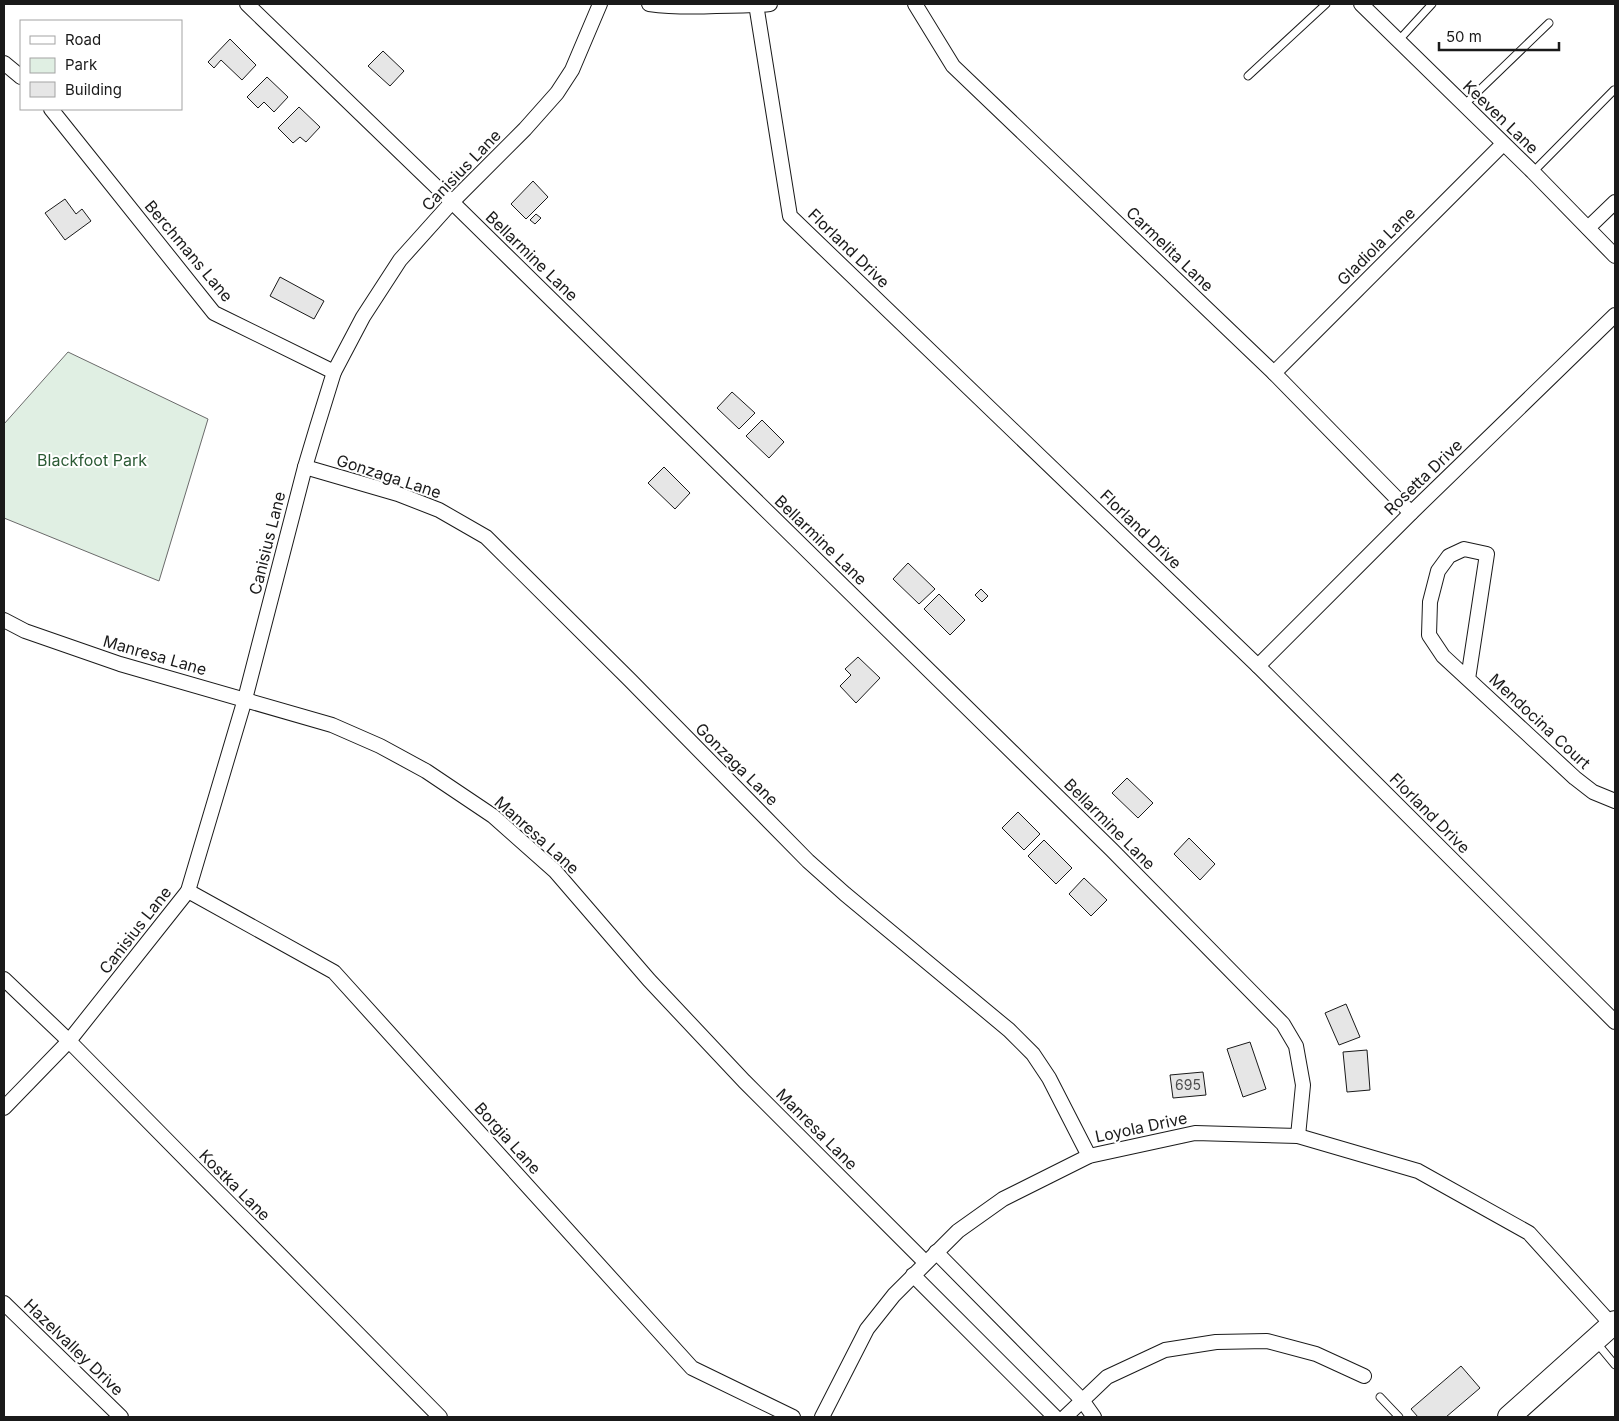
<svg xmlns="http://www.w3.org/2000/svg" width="1619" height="1421" font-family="Inter,sans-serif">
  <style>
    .green { fill: #e0efe3; stroke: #6a6a6a }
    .building { fill: #e6e6e6; stroke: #1a1a1a }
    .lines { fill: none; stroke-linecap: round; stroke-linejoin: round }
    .service-casing { stroke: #1a1a1a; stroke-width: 9 }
    .minor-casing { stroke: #1a1a1a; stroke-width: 16 }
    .primary-casing { stroke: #1a1a1a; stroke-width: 24 }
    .service { stroke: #fff; stroke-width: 7 }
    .minor { stroke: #fff; stroke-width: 14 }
    .primary { stroke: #fff; stroke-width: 22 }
    .labels { text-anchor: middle; stroke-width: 4; stroke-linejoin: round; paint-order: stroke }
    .number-label { font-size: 14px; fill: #4d4d4d }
    .street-label { font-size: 16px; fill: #1a1a1a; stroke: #fff }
    .park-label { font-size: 16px; fill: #2b5a34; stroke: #fff }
  </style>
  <rect width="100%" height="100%" fill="#fff"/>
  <!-- green -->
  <polygon class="green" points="68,352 208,419 159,581 4,518 4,424"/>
  <!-- building -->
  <g class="building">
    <polygon points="230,39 256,65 242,80 221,60 214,68 208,62"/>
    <polygon points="383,51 404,71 390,86 368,66"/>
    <polygon points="267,77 288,97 274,112 264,102 258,108 247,97"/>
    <polygon points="299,107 320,127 306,142 300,137 293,143 278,128"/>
    <polygon points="533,181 548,197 526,219 511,204"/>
    <polygon points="65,199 76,214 82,209 91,221 65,240 45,213"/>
    <polygon points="536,214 541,218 535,224 530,220"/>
    <polygon points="280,277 324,301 314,319 270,296"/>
    <polygon points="732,392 755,413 739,429 717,408"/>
    <polygon points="762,420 784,442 769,458 746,436"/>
    <polygon points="664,467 690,493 675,509 648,483"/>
    <polygon points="908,563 935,589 919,604 893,579"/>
    <polygon points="981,589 988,596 982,602 975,595"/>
    <polygon points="939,594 965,620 950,635 924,609"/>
    <polygon points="858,657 880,678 856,703 840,686 851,675 845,669"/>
    <polygon points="1127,778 1153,803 1138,818 1112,793"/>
    <polygon points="1018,812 1040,834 1024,850 1002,828"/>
    <polygon points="1189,838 1215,864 1200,880 1174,854"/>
    <polygon points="1044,840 1072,868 1056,884 1028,856"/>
    <polygon points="1084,878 1107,900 1091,916 1069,894"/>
    <polygon points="1346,1004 1360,1037 1339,1045 1325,1013"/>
    <polygon points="1250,1042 1266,1089 1243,1097 1227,1049"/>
    <polygon points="1367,1050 1370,1090 1347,1092 1343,1052"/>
    <polygon points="1203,1072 1206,1095 1173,1098 1170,1075"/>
    <polygon points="1461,1366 1480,1388 1446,1417 1418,1417 1411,1409"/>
  </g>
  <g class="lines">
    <defs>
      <g id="service">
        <polyline points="1399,40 1432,4"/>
        <polyline points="1248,76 1326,4"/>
        <polyline points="1464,105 1549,23"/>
        <polyline points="1533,172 1614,90"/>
        <polyline points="1596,1342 1615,1365"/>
        <polyline points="1380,1397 1399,1417"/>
      </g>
      <g id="minor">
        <polyline points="247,4 452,202 1112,850 1283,1024 1296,1046 1303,1085 1298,1136"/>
        <path d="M649 4C671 7 693 7 716 6 734 6 752 6 770 4"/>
        <polyline points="756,4 790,216 1258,666 1615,1022"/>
        <polyline points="915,4 953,66 1274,373 1411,513"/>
        <polyline points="1361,4 1533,172 1615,256"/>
        <polyline points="4,63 21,77"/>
        <polyline points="51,109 214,313 334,372"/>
        <polyline points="1588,228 1615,202"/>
        <polyline points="1274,373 1503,144"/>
        <polyline points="305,467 398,494 439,510 486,537 630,680 808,861 845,894 1009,1030 1033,1054 1049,1078 1089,1156"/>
        <polyline points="4,620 25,631 120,664 332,725 380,746 426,771 493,816 555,871 649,980 744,1081 925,1262"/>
        <polyline points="1258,666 1411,513 1615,315"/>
        <polyline points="1468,679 1487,554 1464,549 1449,556 1438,571 1430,602 1429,635 1443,656 1575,778 1593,792 1615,801"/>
        <polyline points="188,891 334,972 692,1368 793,1417"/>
        <polyline points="4,979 69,1041 440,1417"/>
        <polyline points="4,1108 69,1041 188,891 245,699 305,467 317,427 334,372 363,317 400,260 452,202 525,129 557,93 572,70 600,4"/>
        <polyline points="936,1252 1082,1400 1094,1417"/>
        <polyline points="913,1275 1055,1417"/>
        <polyline points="4,1303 121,1417"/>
        <polyline points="822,1417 867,1329 894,1295 958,1231 1003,1199 1089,1156 1195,1133 1298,1136 1418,1171 1529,1233 1612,1325"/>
        <polyline points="1065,1417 1107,1377 1165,1350 1216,1342 1267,1341 1316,1354 1364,1376"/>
      </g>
      <polyline id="primary" points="1509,1417 1615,1322"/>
    </defs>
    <!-- service casing -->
    <use href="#service" class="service-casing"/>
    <!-- minor casing -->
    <use href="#minor" class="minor-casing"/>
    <!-- primary casing -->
    <use href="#primary" class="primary-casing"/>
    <!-- service -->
    <use href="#service" class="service"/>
    <!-- minor -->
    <use href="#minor" class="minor"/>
    <!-- primary -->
    <use href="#primary" class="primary"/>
  </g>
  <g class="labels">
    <!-- number labels -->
    <g class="number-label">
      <text x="1188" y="1090">695</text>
    </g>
    <!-- street labels -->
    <g class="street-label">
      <text transform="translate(1501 117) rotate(44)" y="6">Keeven Lane</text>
      <text transform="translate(461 170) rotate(-46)" y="6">Canisius Lane</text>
      <text transform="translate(1376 246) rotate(-45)" y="6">Gladiola Lane</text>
      <text transform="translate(849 248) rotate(44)" y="6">Florland Drive</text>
      <text transform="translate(1170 249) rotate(44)" y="6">Carmelita Lane</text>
      <text transform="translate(189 251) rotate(50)" y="6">Berchmans Lane</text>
      <text transform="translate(532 256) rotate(44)" y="6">Bellarmine Lane</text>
      <text transform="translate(389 476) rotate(18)" y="6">Gonzaga Lane</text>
      <text transform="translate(1423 477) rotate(-44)" y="6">Rosetta Drive</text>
      <text transform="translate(1141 529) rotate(44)" y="6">Florland Drive</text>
      <text transform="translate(821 540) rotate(44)" y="6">Bellarmine Lane</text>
      <text transform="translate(267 543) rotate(-76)" y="6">Canisius Lane</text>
      <text transform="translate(155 655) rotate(16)" y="6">Manresa Lane</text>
      <text transform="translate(1540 721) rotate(43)" y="6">Mendocina Court</text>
      <text transform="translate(737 764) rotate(45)" y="6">Gonzaga Lane</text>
      <text transform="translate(1430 813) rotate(45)" y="6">Florland Drive</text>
      <text transform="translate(1110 824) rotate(45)" y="6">Bellarmine Lane</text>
      <text transform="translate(537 835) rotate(42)" y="6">Manresa Lane</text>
      <text transform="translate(135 930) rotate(-52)" y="6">Canisius Lane</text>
      <text transform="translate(1141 1127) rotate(-12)" y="6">Loyola Drive</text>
      <text transform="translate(817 1129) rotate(45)" y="6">Manresa Lane</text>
      <text transform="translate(508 1138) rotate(48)" y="6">Borgia Lane</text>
      <text transform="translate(235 1185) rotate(45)" y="6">Kostka Lane</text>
      <text transform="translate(74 1347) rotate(44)" y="6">Hazelvalley Drive</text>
    </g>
    <!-- park labels -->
    <g class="park-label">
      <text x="92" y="466">Blackfoot Park</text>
    </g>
  </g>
  <!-- border -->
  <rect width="1619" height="1421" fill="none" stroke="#1a1a1a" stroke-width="10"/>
  <!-- legend -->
  <rect x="20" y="20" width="162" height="90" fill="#ffffff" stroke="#a3a3a3"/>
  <rect x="30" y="36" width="25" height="8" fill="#ffffff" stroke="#a3a3a3"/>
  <text x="65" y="45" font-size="15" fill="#1a1a1a">Road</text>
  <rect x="30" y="58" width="25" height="15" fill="#e0efe3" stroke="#a3a3a3"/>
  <text x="65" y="70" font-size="15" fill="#1a1a1a">Park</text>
  <rect x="30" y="82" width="25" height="15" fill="#e6e6e6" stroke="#a3a3a3"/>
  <text x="65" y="95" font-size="15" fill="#1a1a1a">Building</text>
  <!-- scale -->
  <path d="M1439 42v8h120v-8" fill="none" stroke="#1a1a1a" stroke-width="2.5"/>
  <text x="1446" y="42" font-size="15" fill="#1a1a1a" stroke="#ffffff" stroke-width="4" paint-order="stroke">50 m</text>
</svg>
